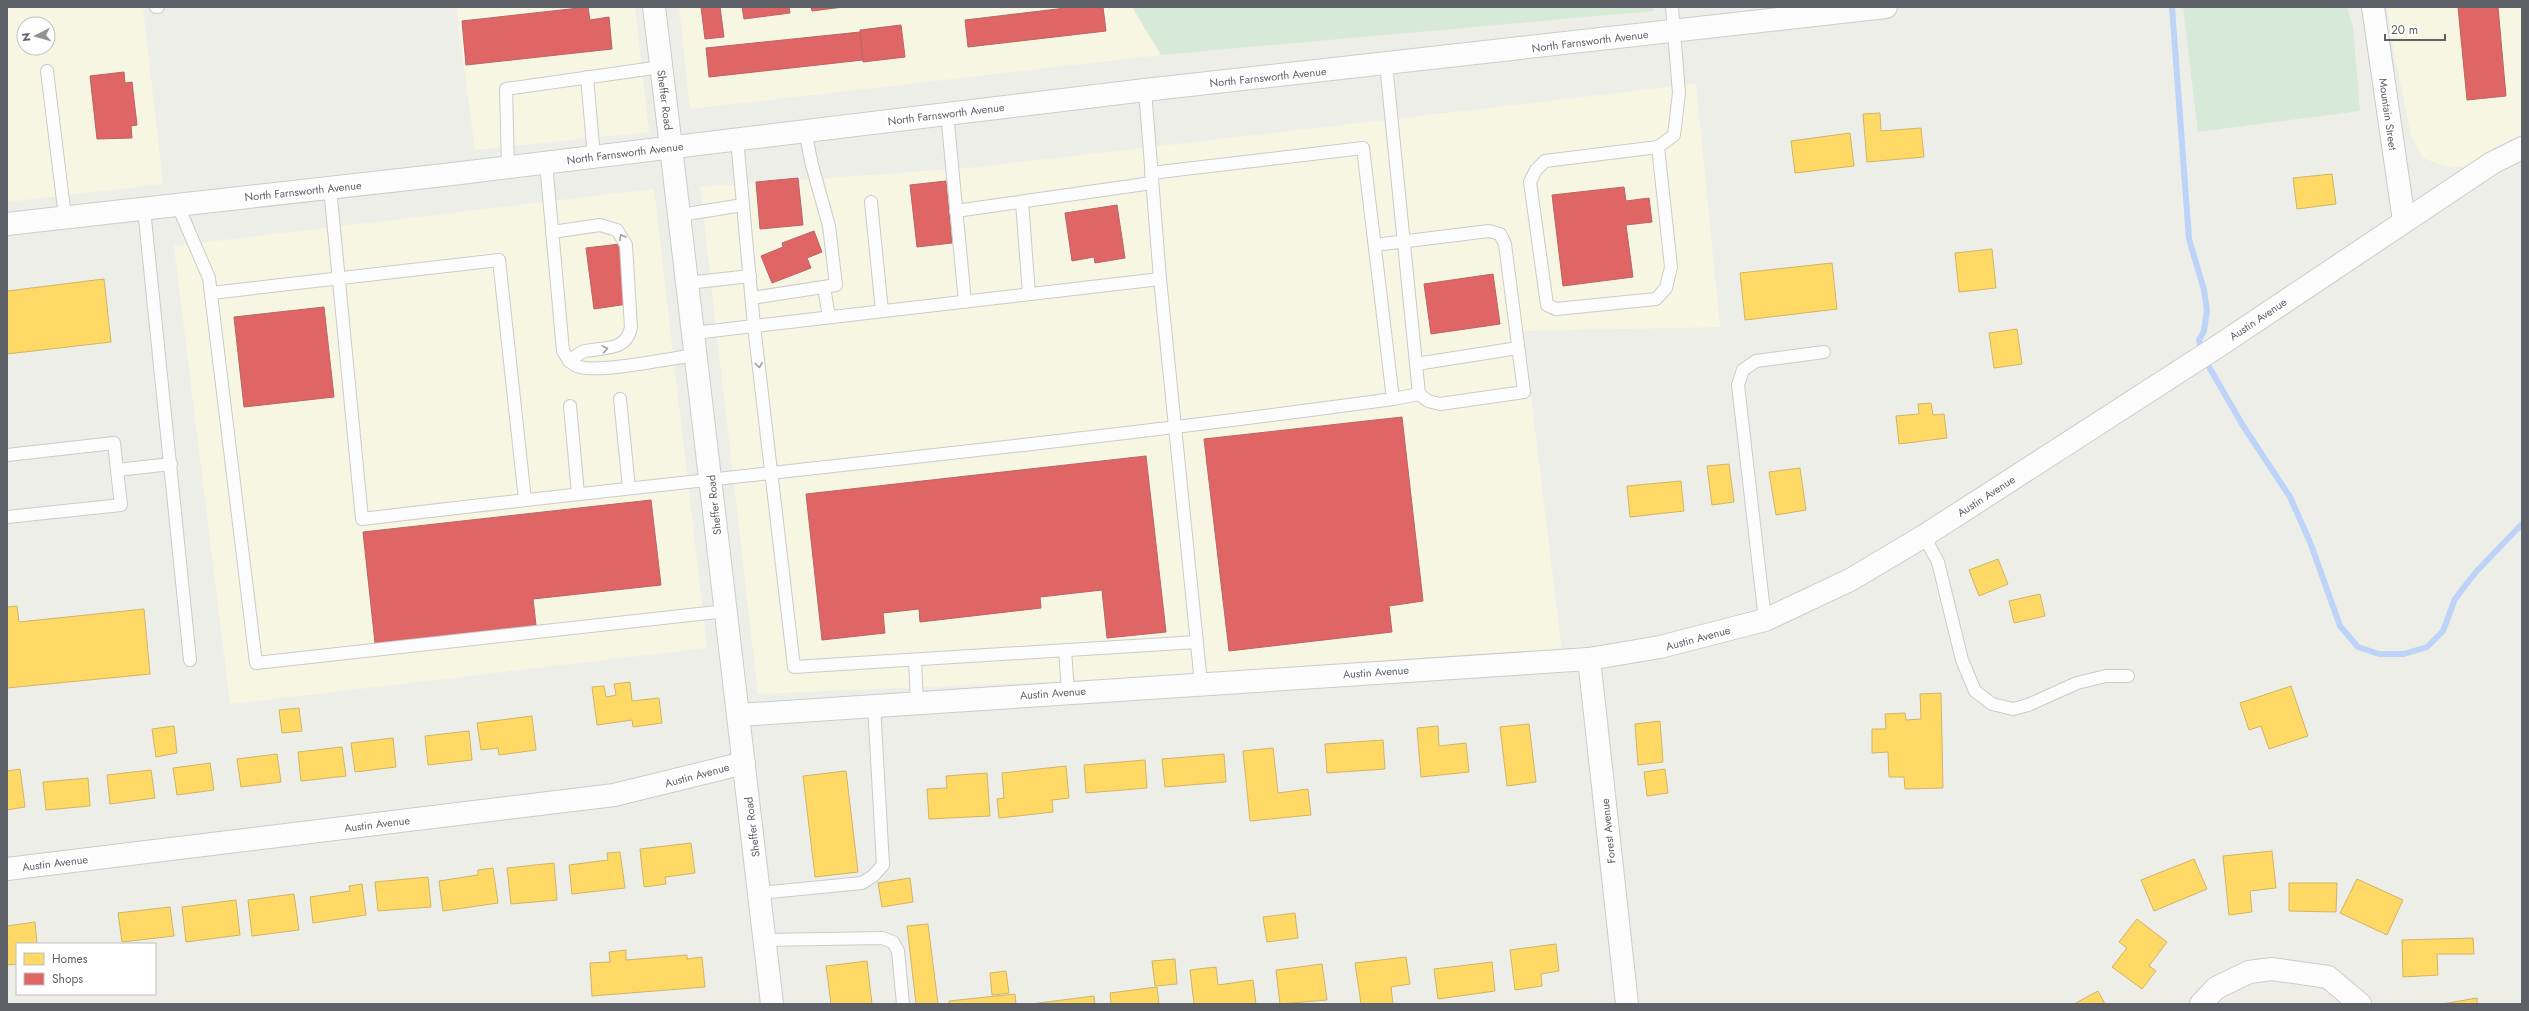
<svg xmlns="http://www.w3.org/2000/svg" width="2529" height="1011" font-family="Jost,sans-serif">
  <style>
    .commercial { fill: #f7f6e3; fill-rule: evenodd }
    .green { fill: #d7ead8 }
    .homes { fill: #ffd966; stroke: #cfb566 }
    .shops { fill: #e06666; stroke: #b96466 }
    .lines { fill: none; stroke-linecap: round; stroke-linejoin: round }
    .stream { stroke: #bdd3f8; stroke-width: 6 }
    .lane-casing { stroke: #cbcbcb; stroke-width: 14 }
    .street-casing { stroke: #cbcbcb; stroke-width: 24 }
    .secondary-casing { stroke: #ccc; stroke-width: 24 }
    .lane { stroke: #fcfcfc; stroke-width: 12 }
    .street { stroke: #fcfcfc; stroke-width: 22 }
    .secondary { stroke: #fcfcfc; stroke-width: 22 }
    .oneway { stroke: #9d9ea3 }
    .labels { text-anchor: middle; stroke-width: 4; stroke-linejoin: round; paint-order: stroke }
    .street-label { font-size: 11px; fill: #5e6067; stroke: #fff }
  </style>
  <rect width="100%" height="100%" fill="#eeeee9"/>
  <!-- commercial -->
  <g class="commercial">
    <path d="M7 7H143L163 184 7 202ZM24 24H48V48H24Z"/>
    <polygon points="456,7 635,7 649,132 475,150"/>
    <polygon points="679,7 1132,7 1161,55 690,109"/>
    <polygon points="2388,7 2522,7 2522,136 2465,167 2444,166 2423,158 2411,136 2390,32"/>
    <polygon points="1696,84 1720,327 1523,331 1563,660 758,694 700,187 969,168"/>
    <polygon points="654,189 707,648 230,704 174,246"/>
  </g>
  <!-- green -->
  <g class="green">
    <polygon points="1132,7 1653,7 1654,11 1161,55"/>
    <polygon points="2183,7 2347,7 2353,27 2360,111 2198,132"/>
  </g>
  <!-- homes -->
  <g class="homes">
    <polygon points="1880,113 1881,131 1921,128 1924,157 1867,162 1863,114"/>
    <polygon points="1850,133 1854,166 1795,173 1791,141"/>
    <polygon points="2332,174 2336,204 2297,209 2293,178"/>
    <polygon points="1992,249 1996,288 1959,292 1955,253"/>
    <polygon points="1832,263 1837,309 1745,320 1740,273"/>
    <polygon points="104,279 111,342 7,354 7,291"/>
    <polygon points="2017,329 2022,364 1994,368 1989,333"/>
    <polygon points="1931,403 1933,415 1944,414 1947,438 1899,444 1896,416 1919,414 1918,404"/>
    <polygon points="1729,464 1734,502 1712,505 1707,466"/>
    <polygon points="1800,468 1806,510 1776,515 1769,472"/>
    <polygon points="1681,481 1684,511 1630,517 1627,486"/>
    <polygon points="1998,559 2008,584 1979,596 1969,570"/>
    <polygon points="2040,594 2045,616 2014,623 2009,601"/>
    <polygon points="17,606 19,622 144,609 150,674 7,688 7,607"/>
    <polygon points="630,682 632,701 659,698 662,723 633,727 632,720 597,725 592,687 604,686 606,697 616,695 614,684"/>
    <polygon points="2291,686 2308,736 2269,749 2261,726 2249,730 2240,703"/>
    <polygon points="1941,693 1943,788 1905,789 1904,777 1889,777 1888,752 1872,753 1872,729 1886,729 1885,714 1905,713 1906,720 1921,719 1920,694"/>
    <polygon points="299,708 302,731 282,733 279,710"/>
    <polygon points="532,716 536,750 499,755 498,748 481,750 477,723"/>
    <polygon points="1660,721 1663,762 1638,765 1635,724"/>
    <polygon points="1529,724 1536,782 1507,786 1500,727"/>
    <polygon points="174,726 177,753 156,757 152,729"/>
    <polygon points="1438,726 1439,746 1466,743 1469,772 1421,777 1417,728"/>
    <polygon points="469,731 472,760 428,765 425,736"/>
    <polygon points="393,738 396,767 355,772 351,743"/>
    <polygon points="1383,740 1385,769 1327,773 1325,744"/>
    <polygon points="342,747 346,776 301,781 298,752"/>
    <polygon points="1273,748 1278,793 1308,789 1311,815 1250,821 1243,751"/>
    <polygon points="277,754 281,782 241,787 237,759"/>
    <polygon points="1224,754 1226,782 1165,787 1162,759"/>
    <polygon points="1145,760 1147,788 1086,793 1084,765"/>
    <polygon points="210,763 214,790 177,795 173,768"/>
    <polygon points="1066,766 1069,798 1052,800 1053,812 999,818 997,799 1004,798 1002,773"/>
    <polygon points="20,769 25,807 7,810 7,771"/>
    <polygon points="1665,769 1668,793 1647,796 1644,772"/>
    <polygon points="151,770 155,798 110,804 107,775"/>
    <polygon points="846,771 858,872 815,877 803,776"/>
    <polygon points="987,773 990,816 929,819 927,789 947,788 946,776"/>
    <polygon points="88,778 90,806 46,810 43,782"/>
    <polygon points="691,843 695,873 665,877 666,884 644,887 640,849"/>
    <polygon points="2272,851 2276,888 2250,891 2252,912 2229,915 2223,856"/>
    <polygon points="620,852 625,888 572,894 569,865 608,860 607,853"/>
    <polygon points="2194,859 2207,889 2154,911 2141,880"/>
    <polygon points="554,863 557,900 511,904 507,868"/>
    <polygon points="493,868 498,903 443,911 439,881 478,875 478,870"/>
    <polygon points="428,877 431,907 378,911 375,882"/>
    <polygon points="910,878 913,902 882,907 878,883"/>
    <polygon points="2357,879 2403,900 2387,935 2340,913"/>
    <polygon points="2289,883 2337,883 2336,912 2289,911"/>
    <polygon points="362,884 366,915 313,923 310,897 350,891 349,886"/>
    <polygon points="294,894 299,930 252,936 248,900"/>
    <polygon points="236,900 240,935 186,942 182,907"/>
    <polygon points="170,907 174,936 122,942 118,913"/>
    <polygon points="1295,913 1298,938 1267,942 1263,917"/>
    <polygon points="2137,919 2167,942 2149,966 2156,971 2142,989 2112,967 2127,948 2119,942"/>
    <polygon points="35,922 37,944 17,944 17,964 7,965 7,926"/>
    <polygon points="928,924 938,1004 916,1004 907,926"/>
    <polygon points="2473,938 2474,954 2437,954 2438,975 2403,977 2402,940"/>
    <polygon points="1556,944 1559,971 1541,974 1542,986 1515,990 1510,950"/>
    <polygon points="626,950 626,960 687,955 687,959 702,957 705,987 592,996 590,963 610,962 609,952"/>
    <polygon points="1406,957 1410,984 1391,987 1393,1004 1361,1004 1355,963"/>
    <polygon points="1175,959 1177,984 1155,986 1152,961"/>
    <polygon points="867,961 872,1004 831,1004 826,966"/>
    <polygon points="1492,962 1495,991 1438,999 1434,969"/>
    <polygon points="1322,964 1327,1000 1280,1004 1276,970"/>
    <polygon points="1216,967 1218,985 1253,980 1256,1004 1194,1004 1190,970"/>
    <polygon points="1006,971 1009,993 992,995 990,973"/>
    <polygon points="1157,987 1159,1004 1111,1004 1110,993"/>
    <polygon points="2098,991 2105,1004 2074,1004"/>
    <polygon points="1015,994 1016,1004 949,1004 949,1001"/>
    <polygon points="1094,996 1095,1004 1031,1004"/>
    <polygon points="2477,998 2477,1004 2442,1004"/>
  </g>
  <!-- shops -->
  <g class="shops">
    <polygon points="588,7 590,20 609,17 612,49 466,65 462,21"/>
    <polygon points="701,7 720,7 724,37 705,39"/>
    <polygon points="742,7 789,7 790,13 744,19"/>
    <polygon points="811,7 843,7 812,11"/>
    <polygon points="1074,7 1103,7 1106,31 968,47 965,20"/>
    <polygon points="2458,7 2498,7 2506,96 2467,100"/>
    <polygon points="901,25 905,57 863,62 860,30"/>
    <polygon points="860,32 863,60 709,77 706,48"/>
    <polygon points="124,72 125,83 132,82 137,125 131,126 132,138 97,139 90,76"/>
    <polygon points="798,178 803,225 760,229 756,182"/>
    <polygon points="946,181 952,243 917,247 910,185"/>
    <polygon points="1624,187 1626,201 1649,198 1652,222 1626,225 1633,277 1563,286 1552,195"/>
    <polygon points="1117,205 1125,258 1095,263 1094,257 1072,261 1065,213"/>
    <polygon points="814,231 822,252 807,258 811,268 772,283 761,256 783,247 782,243"/>
    <polygon points="620,244 628,304 594,309 586,248"/>
    <polygon points="1493,274 1500,324 1431,334 1424,284"/>
    <polygon points="324,307 334,397 244,407 234,317"/>
    <polygon points="1402,417 1423,601 1389,606 1392,632 1229,651 1204,439"/>
    <polygon points="1146,456 1166,632 1107,638 1102,590 1040,597 1041,608 920,622 919,609 883,613 885,633 822,640 806,494"/>
    <polygon points="651,500 661,585 533,599 536,625 375,643 363,532"/>
  </g>
  <g class="lines">
    <!-- stream -->
    <g class="stream">
      <polyline points="2172,7 2189,239 2204,290 2207,310 2204,331 2199,340 2202,351"/>
      <polyline points="2205,360 2242,424 2290,497 2310,542 2340,626 2358,647 2379,654 2404,654 2427,647 2443,631 2455,599 2475,573 2522,524"/>
    </g>
    <defs>
      <g id="lane">
        <polyline points="156,7 158,7"/>
        <polyline points="1386,64 1419,394 1393,399"/>
        <polyline points="47,71 65,217"/>
        <polyline points="587,77 594,157"/>
        <polyline points="1145,90 1160,279 1201,683"/>
        <polyline points="947,113 965,302"/>
        <polyline points="737,139 754,326 794,667 1197,642"/>
        <polyline points="1658,147 1671,267 1666,288 1656,299 1556,309 1547,305 1530,182 1536,170 1545,161 1658,147 1674,135 1679,93 1672,7"/>
        <path d="M546 163 563 351C567 358 571 365 580 367 602 373 671 358 697 355"/>
        <polyline points="508,167 506,89 661,67"/>
        <path d="M330 188 362 519C706 478 1050 446 1393 399L1363 148 1151 173"/>
        <polyline points="871,202 882,311"/>
        <polyline points="1022,202 1029,294"/>
        <polyline points="178,206 209,278 256,663 726,611"/>
        <polyline points="144,209 190,660"/>
        <polyline points="956,211 1152,183"/>
        <polyline points="680,215 743,205"/>
        <path d="M552 232 600 225 617 230 626 245 631 327C627 351 605 347 585 351 580 352 574 358 569 361"/>
        <polyline points="1375,245 1489,231 1500,234 1505,244 1524,392 1440,404 1428,401 1419,394"/>
        <polyline points="688,283 750,276"/>
        <polyline points="824,287 829,317"/>
        <polyline points="211,293 499,260 525,500"/>
        <polyline points="752,298 836,285 829,226 812,165 805,131"/>
        <polyline points="694,333 1160,279"/>
        <polyline points="1416,364 1518,348"/>
        <polyline points="620,399 629,488"/>
        <polyline points="570,406 578,494"/>
        <polyline points="7,455 114,443 117,470 171,464"/>
        <polyline points="7,517 121,505 117,470"/>
        <polyline points="1924,536 1938,562 1962,660 1975,691 1992,704 2013,709 2028,705 2077,683 2106,676 2128,676"/>
        <polyline points="1765,620 1738,385 1743,370 1756,361 1824,352"/>
        <polyline points="1065,650 1068,692"/>
        <polyline points="915,660 917,702"/>
        <polyline points="759,893 862,883 873,876 883,865 874,705"/>
        <polyline points="765,940 882,938 893,942 898,951 903,1004"/>
      </g>
      <g id="street">
        <polyline points="654,7 671,147"/>
        <polyline points="2373,7 2404,221"/>
        <polyline points="1589,659 1627,1004"/>
        <polyline points="739,715 1589,659 1660,647 1765,620 1850,580 1924,536 2220,345 2492,163 2522,148"/>
        <polyline points="7,869 614,795 744,763"/>
        <polyline points="2201,1004 2216,988 2249,972 2272,969 2328,977 2360,1004"/>
      </g>
      <g id="secondary">
        <polyline points="671,147 772,1004"/>
        <polyline points="7,224 444,175 1145,90 1886,7"/>
      </g>
    </defs>
    <!-- lane casing -->
    <use href="#lane" class="lane-casing"/>
    <!-- street casing -->
    <use href="#street" class="street-casing"/>
    <!-- secondary casing -->
    <use href="#secondary" class="secondary-casing"/>
    <!-- lane -->
    <use href="#lane" class="lane"/>
    <!-- street -->
    <use href="#street" class="street"/>
    <!-- secondary -->
    <use href="#secondary" class="secondary"/>
  </g>
  <!-- one-way arrows -->
  <defs><path id="oneway-chevron" d="M-2-3.5L2.5 0L-2 3.5" fill="none" stroke-width="1.6" stroke-linecap="round" stroke-linejoin="round"/></defs>
  <g class="oneway">
    <use href="#oneway-chevron" transform="translate(622 237) rotate(-120)"/>
    <use href="#oneway-chevron" transform="translate(605 349) rotate(-10)"/>
    <use href="#oneway-chevron" transform="translate(759 365) rotate(83)"/>
  </g>
  <g class="labels">
    <!-- street labels -->
    <g class="street-label">
      <text transform="translate(1590 41) rotate(-7)" y="4">North Farnsworth Avenue</text>
      <text transform="translate(1268 77) rotate(-6)" y="4">North Farnsworth Avenue</text>
      <text transform="translate(665 100) rotate(83)" y="4">Sheffer Road</text>
      <text transform="translate(946 114) rotate(-7)" y="4">North Farnsworth Avenue</text>
      <text transform="translate(2388 114) rotate(82)" y="4">Mountain Street</text>
      <text transform="translate(625 153) rotate(-7)" y="4">North Farnsworth Avenue</text>
      <text transform="translate(303 191) rotate(-6)" y="4">North Farnsworth Avenue</text>
      <text transform="translate(2258 319) rotate(-34)" y="4">Austin Avenue</text>
      <text transform="translate(1986 496) rotate(-33)" y="4">Austin Avenue</text>
      <text transform="translate(714 505) rotate(-96)" y="4">Sheffer Road</text>
      <text transform="translate(1698 638) rotate(-15)" y="4">Austin Avenue</text>
      <text transform="translate(1376 672) rotate(-4)" y="4">Austin Avenue</text>
      <text transform="translate(1053 693) rotate(-4)" y="4">Austin Avenue</text>
      <text transform="translate(697 775) rotate(-15)" y="4">Austin Avenue</text>
      <text transform="translate(377 824) rotate(-7)" y="4">Austin Avenue</text>
      <text transform="translate(752 827) rotate(-97)" y="4">Sheffer Road</text>
      <text transform="translate(1608 831) rotate(-96)" y="4">Forest Avenue</text>
      <text transform="translate(55 863) rotate(-7)" y="4">Austin Avenue</text>
    </g>
  </g>
  <!-- border -->
  <rect width="2529" height="1011" fill="none" stroke="#5e6067" stroke-width="16"/>
  <!-- legend -->
  <rect x="16" y="943" width="140" height="52" fill="#ffffff" stroke="#bfbfc2"/>
  <rect x="24" y="953" width="20" height="12" fill="#ffd966" stroke="#bfbfc2"/>
  <text x="52" y="963" font-size="12" fill="#5e6067">Homes</text>
  <rect x="24" y="973" width="20" height="12" fill="#e06666" stroke="#bfbfc2"/>
  <text x="52" y="983" font-size="12" fill="#5e6067">Shops</text>
  <!-- north arrow -->
  <g transform="translate(36 36) rotate(264)"><circle r="19" fill="#ffffff" stroke="#bfbfc2"/>
  <path d="M0-3L7 15L0 10L-7 15Z" fill="#909294"/>
  <text y="-6" font-size="11" font-weight="bold" text-anchor="middle" fill="#5e6067">N</text>
  </g>
  <!-- scale -->
  <path d="M2385 34v6h60v-6" fill="none" stroke="#5e6067" stroke-width="2"/>
  <text x="2391" y="34" font-size="12" fill="#5e6067" stroke="#ffffff" stroke-width="3" paint-order="stroke">20 m</text>
</svg>
